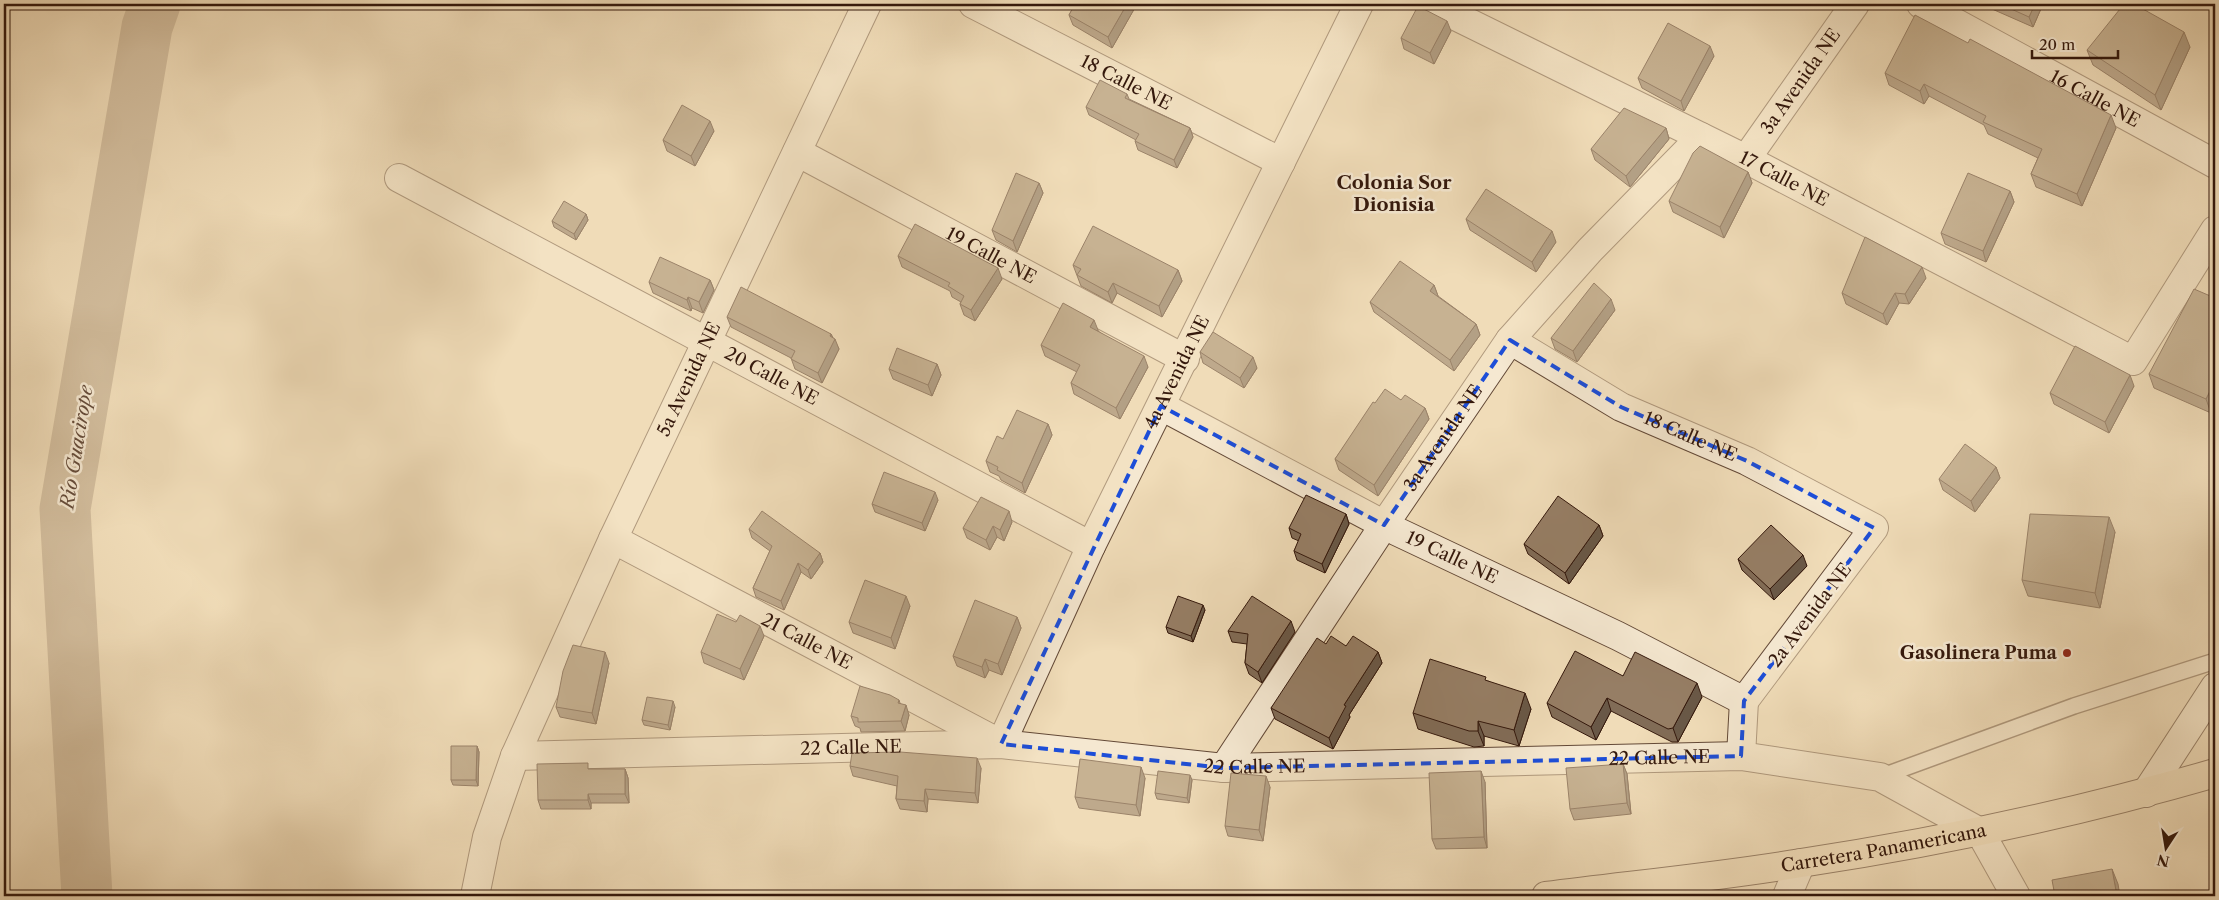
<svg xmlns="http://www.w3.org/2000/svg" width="2219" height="900" font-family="'Libre Caslon Text',serif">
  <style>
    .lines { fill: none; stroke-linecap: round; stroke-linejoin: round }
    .river { stroke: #b0997e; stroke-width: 51 }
    .lane-casing { stroke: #634937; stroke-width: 18 }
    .street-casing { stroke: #634937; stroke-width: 30 }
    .secondary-casing { stroke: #34180c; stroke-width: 30 }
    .highway-casing { stroke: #34180c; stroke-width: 30 }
    .lane { stroke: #f5e8d1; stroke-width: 15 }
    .street { stroke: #f5e8d1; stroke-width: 28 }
    .secondary { stroke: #f5e8d1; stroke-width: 28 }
    .highway { stroke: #f0dcb8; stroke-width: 28 }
    .wall { fill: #816c57; stroke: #34180c }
    .shaded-wall { fill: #695847; stroke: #34180c }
    .building { fill: #967e65; stroke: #34180c }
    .marked { fill: none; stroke: #1d4ed8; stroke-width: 4; stroke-dasharray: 10 6; stroke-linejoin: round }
    .poi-dot { fill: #8f2418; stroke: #f5e8d1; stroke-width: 2 }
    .labels { text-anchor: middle; stroke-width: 5; stroke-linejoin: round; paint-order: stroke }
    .street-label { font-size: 18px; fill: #34180c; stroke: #f5e8d1 }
    .poi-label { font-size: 18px; font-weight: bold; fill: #34180c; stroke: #f5e8d1; text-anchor: end }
    .neighbourhood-label { font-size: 19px; font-weight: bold; fill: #34180c; stroke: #f5e8d1 }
    .water-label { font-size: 19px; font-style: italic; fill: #664c3a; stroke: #f5e8d1 }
  </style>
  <rect width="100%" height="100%" fill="#f0dcb8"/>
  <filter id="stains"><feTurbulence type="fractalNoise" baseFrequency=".004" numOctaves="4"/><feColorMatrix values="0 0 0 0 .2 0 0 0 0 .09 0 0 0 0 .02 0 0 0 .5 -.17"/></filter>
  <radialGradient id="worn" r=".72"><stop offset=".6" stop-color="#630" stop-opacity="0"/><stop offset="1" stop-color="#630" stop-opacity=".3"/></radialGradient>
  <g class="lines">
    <!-- river -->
    <polyline class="river" points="87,896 65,509 147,27 155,4"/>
    <defs>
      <polyline id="lane" points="1880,777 2074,706 2215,661"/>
      <g id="street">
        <path id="s1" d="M973 4 1281 162"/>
        <path id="s2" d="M1431 4 1746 159 2133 361 2215 230"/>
        <path id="s3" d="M1921 4 2215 164"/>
        <path id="s4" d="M797 152 1185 359"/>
        <path id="s5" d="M1746 159 1855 4"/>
        <path id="s6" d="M399 178 1091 546"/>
        <path id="s7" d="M1510 340 1621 407 1747 461 1874 528 1744 701"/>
        <path id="s8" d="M1161 406 1396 531 1618 636 1744 701"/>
        <path id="s9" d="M613 539 1001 744 1091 546 1359 4"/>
        <path id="s10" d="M515 756 1001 744 1224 768 1741 756 1880 777 1980 832 2016 896"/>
        <polyline points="1741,756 1744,701"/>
        <path id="s11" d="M1224 768 1384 525 1510 340 1590 250 1701 137"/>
        <path id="s12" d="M475 896 487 837 515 756 613 539 867 4"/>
        <polyline points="1787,896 1801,863"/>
      </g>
      <polyline id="secondary" points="2146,793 2215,687"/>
      <g id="highway">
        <path id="s13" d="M1546 896C1631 885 1717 877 1801 863 1941 842 2080 812 2215 773"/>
      </g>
    </defs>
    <!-- lane casing -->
    <use href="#lane" class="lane-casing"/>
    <!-- street casing -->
    <use href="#street" class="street-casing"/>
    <!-- secondary casing -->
    <use href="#secondary" class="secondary-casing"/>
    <!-- highway casing -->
    <use href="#highway" class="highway-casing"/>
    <!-- lane -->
    <use href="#lane" class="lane"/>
    <!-- street -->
    <use href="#street" class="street"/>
    <!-- secondary -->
    <use href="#secondary" class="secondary"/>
    <!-- highway -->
    <use href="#highway" class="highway"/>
  </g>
  <!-- wall -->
  <g class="wall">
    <polygon points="1069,4 1137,4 1112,48 1073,25 1069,15 1074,6"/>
    <polygon points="1314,4 1330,4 1329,9"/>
    <polygon points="1990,4 2043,4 2033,27 1992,9"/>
    <polygon points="1451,31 1434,64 1404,49 1401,38"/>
    <polygon points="2190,47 2161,110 2093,65 2087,50"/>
    <polygon points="1714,56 1684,111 1642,88 1638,78"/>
    <polygon points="1885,73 2116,128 2082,206 2036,187 2031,174 2038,158 1988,134 1984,125 1929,96 1924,104 1889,85"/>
    <polygon points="1127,94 1129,99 1190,128 1193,137 1177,168 1138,150 1135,141 1136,140 1089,115 1086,107"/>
    <polygon points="1666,128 1669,139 1630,187 1595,160 1591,149"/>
    <polygon points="714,131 695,166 667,151 663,140"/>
    <polygon points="1748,172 1752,183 1724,238 1673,212 1669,201"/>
    <polygon points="1039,183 1043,193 1017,252 996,240 992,230"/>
    <polygon points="2010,191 2014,202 1986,262 1945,244 1941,233"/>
    <polygon points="586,214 588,220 576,240 554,227 552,221"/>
    <polygon points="1466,219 1556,242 1536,272 1470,230"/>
    <polygon points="898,256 1002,279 975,321 964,315 960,304 961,302 952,297 950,291 902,267"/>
    <polygon points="1073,265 1178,270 1182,281 1162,317 1117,293 1112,303 1081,286"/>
    <polygon points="1926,278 1909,304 1899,303 1887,325 1846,304 1842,293"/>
    <polygon points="710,280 714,290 703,313 692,308 691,311 653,293 649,282"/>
    <polygon points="1434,285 1438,296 1476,324 1480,335 1454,371 1374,312 1370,302"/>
    <polygon points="2215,298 2211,413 2154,388 2149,374"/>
    <polygon points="1615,310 1577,362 1555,349 1551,338"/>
    <polygon points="727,317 831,334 839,349 822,383 795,369 791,358 731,327"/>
    <polygon points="1098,330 1098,331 1148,367 1120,419 1074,394 1071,383 1077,372 1045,356 1041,345"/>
    <polygon points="1200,352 1257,368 1244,388 1203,363"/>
    <polygon points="937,364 941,375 932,396 893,379 889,369"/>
    <polygon points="2134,386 2109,433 2054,404 2050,393"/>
    <polygon points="1401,400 1425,408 1429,419 1378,496 1339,470 1335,459 1375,403"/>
    <polygon points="1048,424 1052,435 1025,493 1001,480 999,476 990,472 986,461 1003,439"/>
    <polygon points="1996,467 2000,478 1975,512 1943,490 1939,479"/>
    <polygon points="938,500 925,531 875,512 872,504"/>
    <polygon points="1346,514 1349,524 1325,573 1297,560 1294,551 1299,541 1292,538 1289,528"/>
    <polygon points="1012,522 1004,541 997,537 990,550 967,538 963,528"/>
    <polygon points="1599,525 1603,536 1569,584 1528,554 1524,544"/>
    <polygon points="749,529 820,553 823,562 811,579 801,572 784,610 756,597 753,588 770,551 752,538"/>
    <polygon points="2115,532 2100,608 2028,596 2022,580"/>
    <polygon points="1738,559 1807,566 1774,600 1742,570"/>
    <polygon points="910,606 895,649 853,633 849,622"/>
    <polygon points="1205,610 1193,642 1168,633 1166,627"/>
    <polygon points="1017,617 1021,628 1002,675 989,670 985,678 957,666 953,656"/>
    <polygon points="1228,631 1295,632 1262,683 1249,674 1245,663 1247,644 1232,642"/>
    <polygon points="764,636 744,680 704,663 701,652"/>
    <polygon points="1326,644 1346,646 1378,652 1382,663 1349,715 1350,717 1333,749 1275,719 1271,708"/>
    <polygon points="609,663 596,724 560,717 556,707"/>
    <polygon points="1623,676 1702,697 1678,742 1672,742 1611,711 1596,740 1552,717 1547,703"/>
    <polygon points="1488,681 1531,709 1519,746 1484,736 1484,746 1474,747 1418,729 1413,713"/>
    <polygon points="899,700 900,703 909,715 905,731 861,732 860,728 855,726 851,716"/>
    <polygon points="675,707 670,730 644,725 642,720"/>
    <polygon points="477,746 479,752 478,786 453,785 451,780"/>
    <polygon points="1623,764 1627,774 1631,814 1574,820 1570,809"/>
    <polygon points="850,766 981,768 978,803 928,799 927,812 900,809 896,799 897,786 853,776"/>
    <polygon points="590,769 625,769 628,778 629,803 591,803 591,809 541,809 538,800"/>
    <polygon points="1145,778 1140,816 1079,808 1075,797"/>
    <polygon points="1192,780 1189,803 1157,799 1155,793"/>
    <polygon points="1485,782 1487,848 1436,849 1432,839"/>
    <polygon points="1270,787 1263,841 1228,836 1225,826"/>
  </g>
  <!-- shaded-wall -->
  <g class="shaded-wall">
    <polygon points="1127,4 1137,4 1112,48 1108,37"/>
    <polygon points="1327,4 1330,4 1329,9"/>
    <polygon points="2035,4 2043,4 2033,27 2029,17"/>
    <polygon points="1447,21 1451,31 1434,64 1430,53"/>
    <polygon points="2184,32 2190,47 2161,110 2155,95"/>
    <polygon points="1710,46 1714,56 1684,111 1681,101"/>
    <polygon points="1924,84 1929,96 1924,104 1920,91"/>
    <polygon points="2111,115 2116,128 2082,206 2077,194"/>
    <polygon points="710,121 714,131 695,166 691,156"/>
    <polygon points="1190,128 1193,137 1177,168 1174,160"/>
    <polygon points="1666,128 1669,139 1630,187 1626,176"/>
    <polygon points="1748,172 1752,183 1724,238 1720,227"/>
    <polygon points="1039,183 1043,193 1017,252 1013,241"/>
    <polygon points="2010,191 2014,202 1986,262 1983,251"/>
    <polygon points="586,214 588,220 576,240 574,234"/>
    <polygon points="1552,231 1556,242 1536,272 1532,262"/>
    <polygon points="1922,267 1926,278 1909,304 1905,294"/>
    <polygon points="998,268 1002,279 975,321 971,310"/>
    <polygon points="1178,270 1182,281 1162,317 1159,306"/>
    <polygon points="710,280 714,290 703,313 699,302"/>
    <polygon points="1113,283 1117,293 1112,303 1108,292"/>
    <polygon points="1434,285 1438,296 1434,302 1430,291"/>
    <polygon points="1895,293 1899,303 1887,325 1883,314"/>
    <polygon points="688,297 692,308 691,311 687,300"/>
    <polygon points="1611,299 1615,310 1577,362 1573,351"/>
    <polygon points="1094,320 1098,330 1094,338 1090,327"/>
    <polygon points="1476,324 1480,335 1454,371 1450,360"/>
    <polygon points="831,334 834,341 835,339 839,349 822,383 818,373"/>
    <polygon points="1144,356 1148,367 1120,419 1116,408"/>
    <polygon points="1253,357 1257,368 1244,388 1240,378"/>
    <polygon points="937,364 941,375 932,396 928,385"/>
    <polygon points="2130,375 2134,386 2109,433 2105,422"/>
    <polygon points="2215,381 2215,405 2211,413 2206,399"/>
    <polygon points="1425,408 1429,419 1378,496 1374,485"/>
    <polygon points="1048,424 1052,435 1025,493 1022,483"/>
    <polygon points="1996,467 2000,478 1975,512 1971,501"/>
    <polygon points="935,492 938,500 925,531 922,523"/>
    <polygon points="1009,511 1012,522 1004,541 1000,530"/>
    <polygon points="1346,514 1349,524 1325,573 1322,564"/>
    <polygon points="2109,517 2115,532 2100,608 2095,593"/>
    <polygon points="1599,525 1603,536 1569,584 1565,573"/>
    <polygon points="993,526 997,537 990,550 986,540"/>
    <polygon points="820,553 823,562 811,579 808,570"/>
    <polygon points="1803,555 1807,566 1774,600 1770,589"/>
    <polygon points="798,563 801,572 784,610 781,601"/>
    <polygon points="906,596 910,606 895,649 891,638"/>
    <polygon points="1203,605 1205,610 1193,642 1191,636"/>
    <polygon points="1017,617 1021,628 1002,675 998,664"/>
    <polygon points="1291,621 1295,632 1262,683 1258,672"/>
    <polygon points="760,626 764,636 744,680 740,669"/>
    <polygon points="605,652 609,663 596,724 592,713"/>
    <polygon points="1378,652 1382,663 1349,715 1350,717 1333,749 1329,738 1344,705"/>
    <polygon points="985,659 989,670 985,678 982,667"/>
    <polygon points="1697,683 1702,697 1678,742 1673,728"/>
    <polygon points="1525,693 1531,709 1519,746 1514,730"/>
    <polygon points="1607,698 1611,711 1596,740 1591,727"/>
    <polygon points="673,701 675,707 670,730 668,725"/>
    <polygon points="906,705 909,715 905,731 901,721"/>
    <polygon points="1478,721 1484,736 1484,746 1478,731"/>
    <polygon points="477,746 479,752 478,786 476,780"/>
    <polygon points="977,758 981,768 978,803 975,793"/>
    <polygon points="1623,764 1627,774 1631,814 1627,803"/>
    <polygon points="1141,767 1145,778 1140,816 1136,805"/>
    <polygon points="625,769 628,778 629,803 625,794"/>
    <polygon points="1481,771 1485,782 1487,848 1484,837"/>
    <polygon points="1190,775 1192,780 1189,803 1187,798"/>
    <polygon points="1266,776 1270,787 1263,841 1259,830"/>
    <polygon points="925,789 928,799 927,812 924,801"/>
    <polygon points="588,794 591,803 591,809 588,800"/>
    <polygon points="2112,869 2118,884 2120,896 2117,896"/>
  </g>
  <!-- building -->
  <g class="building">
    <polygon points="1075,4 1127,4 1108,37 1069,15"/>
    <polygon points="2000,4 2035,4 2029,17"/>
    <polygon points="2124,4 2134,4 2184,32 2155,95 2087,50"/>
    <polygon points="1418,6 1447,21 1430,53 1401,38"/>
    <polygon points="1915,15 1968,43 1970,39 2111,115 2077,194 2031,174 2042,149 1983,122 1986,116 1924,84 1920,91 1885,73"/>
    <polygon points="1668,23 1710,46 1681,101 1638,78"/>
    <polygon points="1100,80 1127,94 1125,98 1190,128 1174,160 1135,141 1139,134 1086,107"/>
    <polygon points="682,105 710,121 691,156 663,140"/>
    <polygon points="1624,108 1666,128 1626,176 1591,149"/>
    <polygon points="1700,146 1748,172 1720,227 1669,201 1693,153"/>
    <polygon points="1016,173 1039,183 1013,241 992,230"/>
    <polygon points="1968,173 2010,191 1983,251 1941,233"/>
    <polygon points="1486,189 1552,231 1532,262 1466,219"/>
    <polygon points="564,201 586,214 574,234 552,221"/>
    <polygon points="915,224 998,268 971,310 960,304 964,296 948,286 950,283 898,256"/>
    <polygon points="1093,226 1178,270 1159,306 1113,283 1108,292 1077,275 1081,269 1073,265"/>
    <polygon points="1865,237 1922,267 1905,294 1895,293 1883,314 1842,293"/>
    <polygon points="660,257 710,280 699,302 688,297 687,300 649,282"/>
    <polygon points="1400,261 1434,285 1430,291 1476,324 1450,360 1370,302"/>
    <polygon points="1594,283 1611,299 1573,351 1551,338"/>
    <polygon points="741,287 831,334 830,336 835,339 818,373 791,359 795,351 727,317"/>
    <polygon points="2194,289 2215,298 2215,381 2206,399 2149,374"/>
    <polygon points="1063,303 1094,320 1090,327 1144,356 1116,408 1071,383 1080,365 1041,345"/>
    <polygon points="1213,332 1253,357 1240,378 1200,352"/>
    <polygon points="2075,346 2130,375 2105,422 2050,393"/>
    <polygon points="897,348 937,364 928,385 889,369"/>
    <polygon points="1385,389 1401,400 1405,395 1425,408 1374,485 1335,459 1373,402 1375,403"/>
    <polygon points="1017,410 1048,424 1022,483 997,470 998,467 986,461 997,436 1003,439"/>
    <polygon points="1965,444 1996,467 1971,501 1939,479"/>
    <polygon points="884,472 935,492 922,523 872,504"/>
    <polygon points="1306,495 1346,514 1322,564 1294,551 1301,534 1289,528"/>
    <polygon points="1558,496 1599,525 1565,573 1524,544"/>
    <polygon points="981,497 1009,511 1000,530 993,526 986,540 963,528"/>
    <polygon points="762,511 820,553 808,570 798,563 781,601 753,588 772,546 749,529"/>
    <polygon points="2030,514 2109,517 2095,593 2022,580"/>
    <polygon points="1771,525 1803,555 1770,589 1738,559"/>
    <polygon points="865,580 906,596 891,638 849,622"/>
    <polygon points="1178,596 1203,605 1191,636 1166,627"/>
    <polygon points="1252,596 1291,621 1258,672 1245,663 1248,634 1228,631"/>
    <polygon points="975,600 1017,617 998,664 985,659 982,667 953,656"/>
    <polygon points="717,614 736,622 740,615 760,626 740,669 701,652"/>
    <polygon points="1331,636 1346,646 1353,636 1378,652 1344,705 1346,706 1329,738 1271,708 1317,638 1326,644"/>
    <polygon points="573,645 605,652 592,713 556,707 563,671"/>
    <polygon points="1575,651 1623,676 1635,652 1697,683 1673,728 1668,729 1607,698 1591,727 1547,703"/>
    <polygon points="1430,659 1486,677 1485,680 1525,693 1514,730 1478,721 1478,731 1469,731 1413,713"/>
    <polygon points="860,686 890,695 899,700 898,703 906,705 901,721 858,722 858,718 851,716"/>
    <polygon points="647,697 673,701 668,725 642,720"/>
    <polygon points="451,746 477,746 476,780 451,780"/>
    <polygon points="900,752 977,758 975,793 925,789 924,801 896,799 898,776 850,766 852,753"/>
    <polygon points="1080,759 1141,767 1136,805 1075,797"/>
    <polygon points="588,763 588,769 625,769 625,794 588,794 588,800 538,800 537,764"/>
    <polygon points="1623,764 1627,803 1570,809 1566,768"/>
    <polygon points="1158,771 1190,775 1187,798 1155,793"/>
    <polygon points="1481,771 1484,837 1432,839 1429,773"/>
    <polygon points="1231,773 1266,776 1259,830 1225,826"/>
    <polygon points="2112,869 2117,896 2055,896 2052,880"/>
  </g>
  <!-- marked area -->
  <path d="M0 0H2219V900H0ZM1510 340 1621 407 1747 461 1874 528 1744 701 1741 756 1224 768 1001 744 1161 406 1384 525Z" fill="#f0dcb8" fill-opacity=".55" fill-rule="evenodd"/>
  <path class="marked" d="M1510 340 1621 407 1747 461 1874 528 1744 701 1741 756 1224 768 1001 744 1161 406 1384 525Z"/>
  <!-- markers -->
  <circle class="poi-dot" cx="2067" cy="653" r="5"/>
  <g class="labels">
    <!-- street labels -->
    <g class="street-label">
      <text dy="6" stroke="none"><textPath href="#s5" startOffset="95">3a Avenida NE</textPath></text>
      <text dy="6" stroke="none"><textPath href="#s1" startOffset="172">18 Calle NE</textPath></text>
      <text dy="6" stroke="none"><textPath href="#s3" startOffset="198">16 Calle NE</textPath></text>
      <text dy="6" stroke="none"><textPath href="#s2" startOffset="394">17 Calle NE</textPath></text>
      <text dy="6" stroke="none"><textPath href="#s4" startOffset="220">19 Calle NE</textPath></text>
      <text dy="6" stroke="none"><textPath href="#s9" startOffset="850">4a Avenida NE</textPath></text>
      <text dy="6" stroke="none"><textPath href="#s6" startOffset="422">20 Calle NE</textPath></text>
      <text dy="6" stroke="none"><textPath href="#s12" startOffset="561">5a Avenida NE</textPath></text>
      <text dy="6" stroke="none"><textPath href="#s11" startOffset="396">3a Avenida NE</textPath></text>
      <text dy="6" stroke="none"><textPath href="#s7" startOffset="205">18 Calle NE</textPath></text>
      <text dy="6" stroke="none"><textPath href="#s8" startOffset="328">19 Calle NE</textPath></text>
      <text transform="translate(1810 615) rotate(-53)" y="6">2a Avenida NE</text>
      <text dy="6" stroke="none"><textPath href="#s9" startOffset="219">21 Calle NE</textPath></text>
      <text dy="6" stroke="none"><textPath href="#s10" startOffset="336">22 Calle NE</textPath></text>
      <text dy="6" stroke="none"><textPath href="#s10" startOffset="1146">22 Calle NE</textPath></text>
      <text dy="6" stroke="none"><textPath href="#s10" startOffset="741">22 Calle NE</textPath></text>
      <text dy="6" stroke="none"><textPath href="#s13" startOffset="341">Carretera Panamericana</textPath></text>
    </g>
    <!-- poi labels -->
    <g class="poi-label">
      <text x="2057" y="659">Gasolinera Puma</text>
    </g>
    <!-- neighbourhood labels -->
    <g class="neighbourhood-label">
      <text x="1394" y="189">Colonia Sor<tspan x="1394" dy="22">Dionisia</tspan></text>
    </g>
    <!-- water labels -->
    <g class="water-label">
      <text transform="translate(76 447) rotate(-81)" y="7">Río Guacirope</text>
    </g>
  </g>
  <!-- margin -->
  <rect width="2219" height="900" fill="none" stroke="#f0dcb8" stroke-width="20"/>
  <rect x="5" y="5" width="2209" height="890" fill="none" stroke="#34180c" stroke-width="2.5"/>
  <rect x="10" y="10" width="2199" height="880" fill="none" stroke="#34180c"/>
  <!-- north arrow -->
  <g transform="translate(2166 848) rotate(192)" stroke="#f5e8d1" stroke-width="4" paint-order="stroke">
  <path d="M0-4L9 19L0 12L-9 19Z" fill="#34180c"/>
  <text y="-8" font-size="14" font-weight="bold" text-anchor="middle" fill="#34180c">N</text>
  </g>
  <!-- scale -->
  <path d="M2032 50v8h86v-8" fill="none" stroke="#34180c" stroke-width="2.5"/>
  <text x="2039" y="50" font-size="15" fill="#34180c" stroke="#f5e8d1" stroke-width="4" paint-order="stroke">20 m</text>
  <rect width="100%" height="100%" filter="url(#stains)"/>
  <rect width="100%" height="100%" fill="url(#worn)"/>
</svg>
